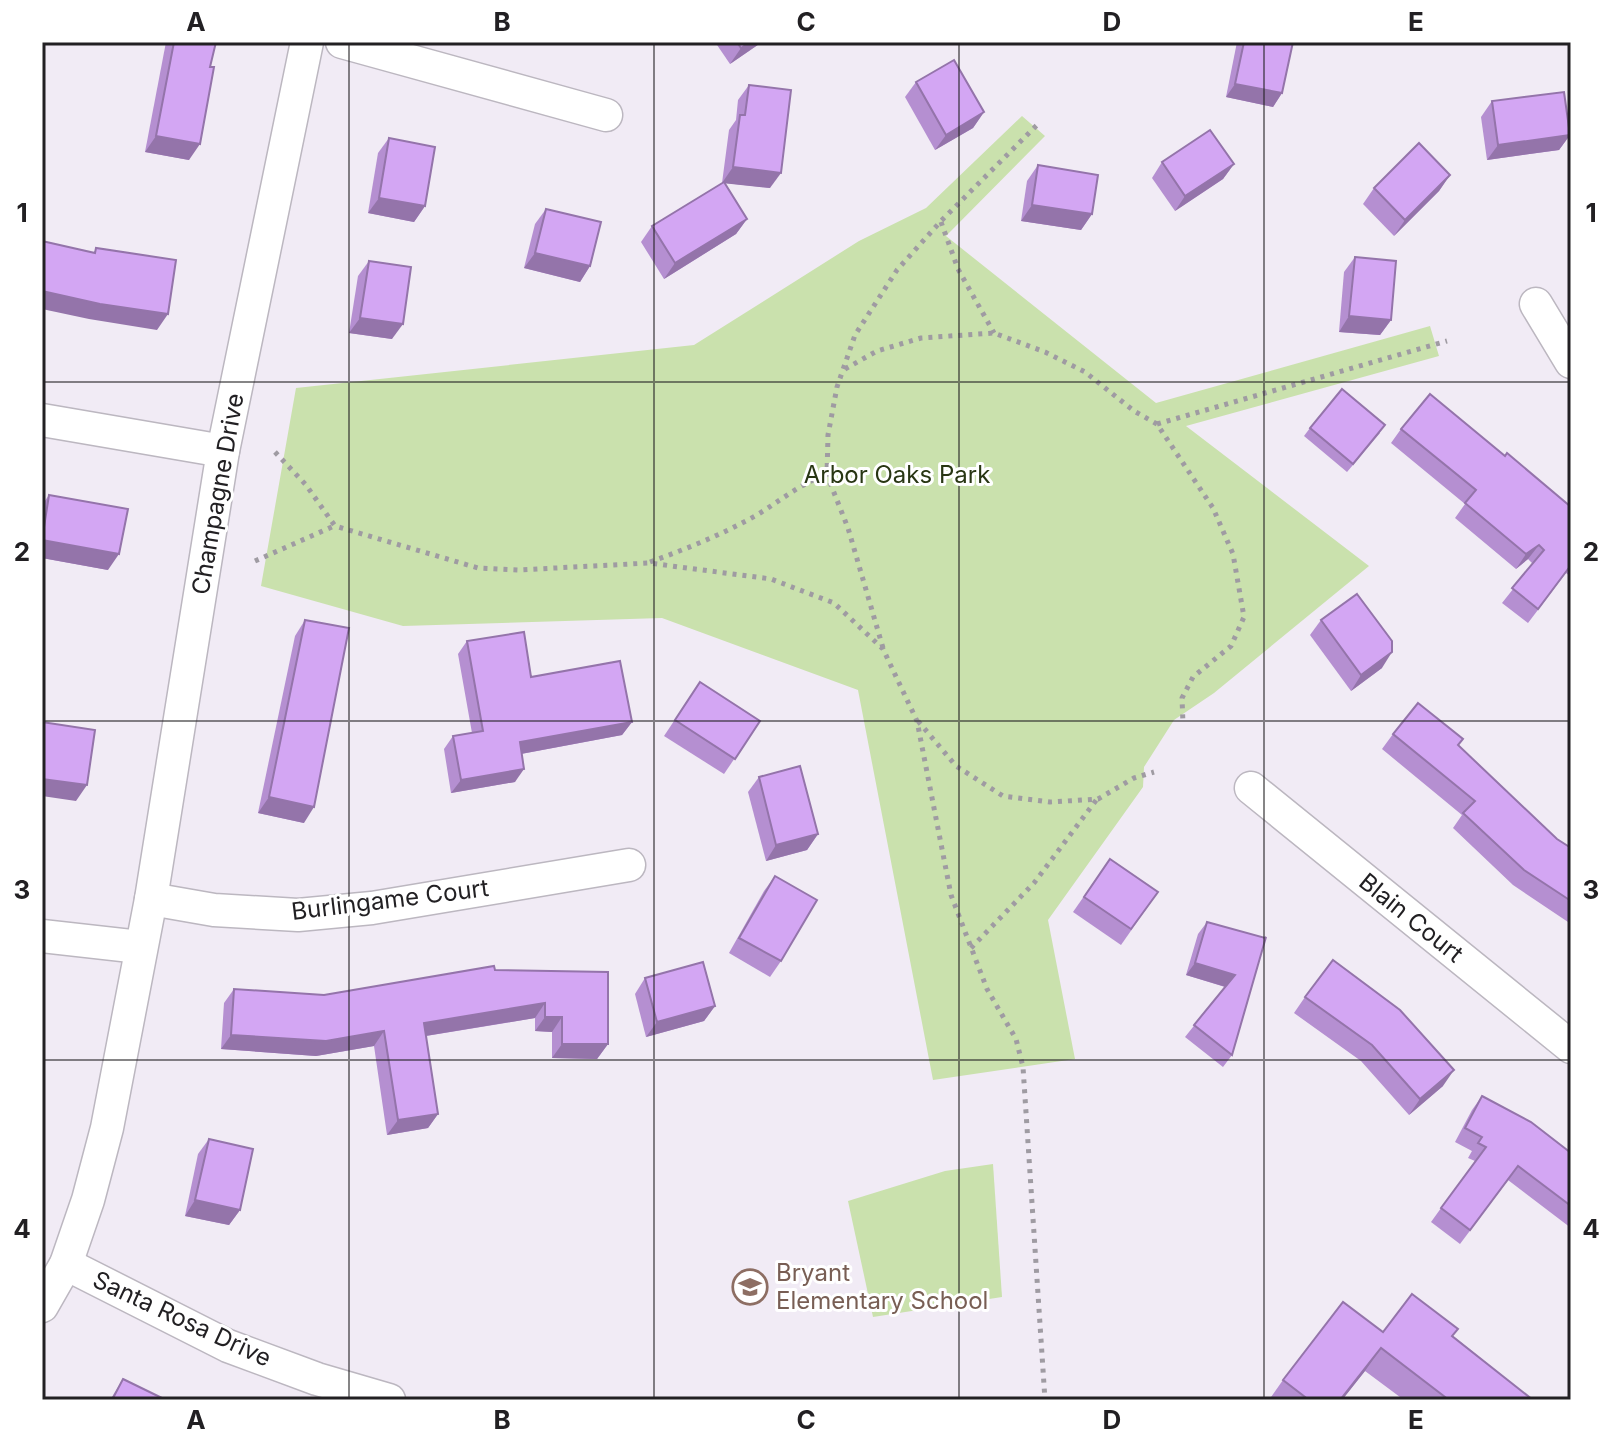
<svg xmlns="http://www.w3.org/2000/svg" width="1613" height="1442" font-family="Inter,sans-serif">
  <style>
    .green { fill: #cae1ad }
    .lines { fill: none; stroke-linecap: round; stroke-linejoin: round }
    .minor-casing { stroke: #bcb7c0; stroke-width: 35 }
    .path { stroke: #9f9ba2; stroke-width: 5; stroke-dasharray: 4 6; stroke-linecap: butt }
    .minor { stroke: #fff; stroke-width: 32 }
    .wall { fill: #b58fd1 }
    .shaded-wall { fill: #9474aa }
    .building { fill: #d3a6f3; stroke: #9474aa; stroke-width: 2 }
    .grid { fill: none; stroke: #222023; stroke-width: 2; stroke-opacity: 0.55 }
    .labels { text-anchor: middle; stroke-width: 6; stroke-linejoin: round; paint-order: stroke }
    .park-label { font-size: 24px; fill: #283613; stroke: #fff }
    .street-label { font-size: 24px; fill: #222023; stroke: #fff }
    .education-label { font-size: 24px; fill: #785e54; stroke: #fff; text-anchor: start }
    .neatline { fill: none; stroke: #222023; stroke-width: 3 }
    .grid-label { font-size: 26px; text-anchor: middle; font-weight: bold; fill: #222023 }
  </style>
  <rect width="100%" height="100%" fill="#f1ebf5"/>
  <!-- green -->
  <g class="green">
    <polygon points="1022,116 1045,136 946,236 1156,403 1430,326 1439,356 1186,426 1369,566 1214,693 1174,720 1144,767 1143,787 1048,920 1075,1059 933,1080 858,690 662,618 403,626 261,586 296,388 694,345 859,241 926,208"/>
    <polygon points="993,1164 1002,1297 873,1317 848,1201 945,1171"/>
  </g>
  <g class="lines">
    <defs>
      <g id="minor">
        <polyline points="342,42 606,115"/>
        <polyline points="1536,304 1571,362"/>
        <polyline points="42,420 223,451"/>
        <polyline points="1251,788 1571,1047"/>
        <polyline points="151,899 214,910 298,915 372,908 629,865"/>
        <polyline points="42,936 140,947"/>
        <polyline points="66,1264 228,1346 317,1379 389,1400"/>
        <polyline points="42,1306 66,1264 88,1200 107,1128 151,899 223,451 307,42"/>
      </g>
    </defs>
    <!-- minor casing -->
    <use href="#minor" class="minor-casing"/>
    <!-- path -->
    <g class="path">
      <polyline points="941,222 958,269 994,333"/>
      <polyline points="845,369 877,351 921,338 994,333 1045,352 1085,372 1134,411 1157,424 1213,508 1233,554 1244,617 1231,646 1193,677 1182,698 1183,724"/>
      <polyline points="1157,424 1447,341"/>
      <polyline points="275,452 306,485 335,526 478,568 518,570 649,563 771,579 834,603 883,649 917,721 951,895 987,989 1016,1039 1023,1067 1045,1400"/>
      <polyline points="255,561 334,526"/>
      <path d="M650 562C686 549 721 535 755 516 779 502 799 484 826 475"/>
      <polyline points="883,648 848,528 827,475 828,435 837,387 855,335 897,270 941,221 1038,124"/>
      <polyline points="918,721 956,766 1003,796 1050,802 1098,799 1134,778 1154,772"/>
      <polyline points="971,948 1034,883 1097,799"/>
    </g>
    <!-- minor -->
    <use href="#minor" class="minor"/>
  </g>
  <!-- wall -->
  <g class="wall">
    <polygon points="166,42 216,42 189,160 145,152"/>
    <polygon points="715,42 762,42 730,64"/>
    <polygon points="1237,42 1293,42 1282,93 1273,107 1226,97"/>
    <polygon points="916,82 984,112 973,128 935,150 905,97"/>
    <polygon points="749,85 770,188 725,183 747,219 736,234 664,279 641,242 652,226 722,183 729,130 736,120 738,100"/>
    <polygon points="1492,101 1570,135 1559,150 1487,160 1481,117"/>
    <polygon points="389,138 425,206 414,222 368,213 378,153"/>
    <polygon points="1162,162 1234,164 1223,179 1175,211 1152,178"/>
    <polygon points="1038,165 1092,214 1081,230 1021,221 1027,181"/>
    <polygon points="1450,175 1439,191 1394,236 1363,204 1374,188"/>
    <polygon points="546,209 590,266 580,282 524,268 535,224"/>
    <polygon points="1355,257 1391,320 1380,335 1339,332 1344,272"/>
    <polygon points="369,261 392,339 349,333 358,276"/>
    <polygon points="1310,428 1380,433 1347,472 1304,436"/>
    <polygon points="1401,429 1505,456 1571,507 1571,577 1566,573 1528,623 1502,603 1533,564 1528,559 1516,569 1455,518 1465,504 1391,443"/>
    <polygon points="49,495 108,570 42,558 42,505"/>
    <polygon points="305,620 304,823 258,813 295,636"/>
    <polygon points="1321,620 1382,668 1351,691 1310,635"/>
    <polygon points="467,641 531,677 632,722 622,735 521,754 515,782 451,793 444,749 453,736 472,733 458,654"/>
    <polygon points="700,682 760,721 724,774 664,736"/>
    <polygon points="1393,734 1458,746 1557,839 1571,848 1571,924 1513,885 1453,828 1462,815 1382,749"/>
    <polygon points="759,777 818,834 807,850 766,861 748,792"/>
    <polygon points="1110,859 1158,892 1121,945 1073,912"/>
    <polygon points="775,876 781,961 770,977 729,953 764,891"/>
    <polygon points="1207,922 1265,938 1232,1055 1223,1067 1185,1037 1225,987 1186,975 1198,934"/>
    <polygon points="495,970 608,1044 597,1059 552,1058 552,1032 535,1031 535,1018 426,1036 438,1114 428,1128 387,1135 374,1046 316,1056 221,1049 224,1003 234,989 324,995"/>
    <polygon points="645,978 715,1006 704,1021 646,1037 635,994"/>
    <polygon points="1305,997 1443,1086 1409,1115 1361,1061 1294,1013"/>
    <polygon points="1482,1096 1571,1153 1571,1228 1508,1180 1460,1244 1431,1222 1475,1161 1468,1158 1472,1151 1455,1142 1472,1110"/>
    <polygon points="209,1139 240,1210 229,1225 185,1216 198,1154"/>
    <polygon points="1383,1332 1453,1336 1533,1400 1404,1400 1365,1371 1342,1400 1269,1400 1283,1380"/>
    <polygon points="123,1379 166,1400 110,1400"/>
  </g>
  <!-- shaded-wall -->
  <g class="shaded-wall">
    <polygon points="750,42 762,42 730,64 741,48"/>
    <polygon points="1235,84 1282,93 1273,107 1226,97"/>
    <polygon points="984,112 973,128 935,150 946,135"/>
    <polygon points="1570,135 1559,150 1487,160 1498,145"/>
    <polygon points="156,136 200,144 189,160 145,152"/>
    <polygon points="1234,164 1223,179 1175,211 1185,196"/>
    <polygon points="733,167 781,173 770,188 722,183"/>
    <polygon points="1450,175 1439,191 1394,236 1405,220"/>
    <polygon points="379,198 425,206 414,222 368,213"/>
    <polygon points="1032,205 1092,214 1081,230 1021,221"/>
    <polygon points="747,219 736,234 664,279 675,263"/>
    <polygon points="535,253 590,266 580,282 524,268"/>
    <polygon points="42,291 168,314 157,330 89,319 42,309"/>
    <polygon points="1349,316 1391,320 1380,335 1339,332"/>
    <polygon points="360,318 403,324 392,339 349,333"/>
    <polygon points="42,540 119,554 108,570 42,558"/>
    <polygon points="1539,545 1528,559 1516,569 1526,554"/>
    <polygon points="1392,652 1382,668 1351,691 1361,675"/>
    <polygon points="632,722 622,735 510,756 520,742"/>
    <polygon points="524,769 515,782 451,793 461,780"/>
    <polygon points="42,779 87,785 76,801 42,796"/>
    <polygon points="269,797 314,807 304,823 258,813"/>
    <polygon points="818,834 807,850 766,861 776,845"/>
    <polygon points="1195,963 1235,975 1226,987 1186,975"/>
    <polygon points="545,1003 535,1018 413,1038 424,1023"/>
    <polygon points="715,1006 704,1021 646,1037 657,1022"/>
    <polygon points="545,1017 562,1017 552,1032 535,1031"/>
    <polygon points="384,1031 374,1046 316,1056 221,1049 231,1035"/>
    <polygon points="562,1044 608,1044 597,1059 552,1058"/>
    <polygon points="1454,1070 1443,1086 1409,1115 1420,1099"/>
    <polygon points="438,1114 428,1128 387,1135 398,1120"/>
    <polygon points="195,1200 240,1210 229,1225 185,1216"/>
    <polygon points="1381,1348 1365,1371 1342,1400 1340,1400"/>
  </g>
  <!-- building -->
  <g class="building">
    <polygon points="174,42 216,42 210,67 214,67 200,144 156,136"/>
    <polygon points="737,42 750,42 741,48"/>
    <polygon points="1244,42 1293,42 1282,93 1235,84"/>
    <polygon points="954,60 984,112 946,135 916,82"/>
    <polygon points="749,85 791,90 781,173 733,167 740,115 745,115"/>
    <polygon points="1564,92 1570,135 1498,145 1492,101"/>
    <polygon points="1210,130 1234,164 1185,196 1162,162"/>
    <polygon points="389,138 435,147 425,206 379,198"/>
    <polygon points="1419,143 1450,175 1405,220 1374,188"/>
    <polygon points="1038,165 1098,175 1092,214 1032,205"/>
    <polygon points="724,182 747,219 675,263 652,226"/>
    <polygon points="546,209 601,222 590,266 535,253"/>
    <polygon points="42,241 95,253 96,248 176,260 168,314 100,304 42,291"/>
    <polygon points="1355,257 1396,261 1391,320 1349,316"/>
    <polygon points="369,261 411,267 403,324 360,318"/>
    <polygon points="1342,389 1385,425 1353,464 1310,428"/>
    <polygon points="1430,394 1505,456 1507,453 1571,507 1571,565 1538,609 1512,588 1544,550 1539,545 1526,554 1465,503 1476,490 1401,429"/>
    <polygon points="49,495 128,509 119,554 42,540"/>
    <polygon points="1357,594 1392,641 1392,652 1361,675 1321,620"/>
    <polygon points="305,620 349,628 314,807 269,797"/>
    <polygon points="524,632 531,677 620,661 632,722 520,742 524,769 461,780 453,736 483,731 467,641"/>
    <polygon points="700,682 760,721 735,759 675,720"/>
    <polygon points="1418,703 1463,739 1458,745 1557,839 1571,848 1571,901 1524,870 1463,813 1475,801 1393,734"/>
    <polygon points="42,722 95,730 87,785 42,779"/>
    <polygon points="800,766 818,834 776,845 759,777"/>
    <polygon points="1110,859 1158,892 1131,929 1084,897"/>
    <polygon points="775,876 817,900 781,961 739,938"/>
    <polygon points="1207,922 1265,938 1266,937 1232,1055 1194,1025 1235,975 1195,963"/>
    <polygon points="1333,960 1400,1010 1454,1070 1420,1099 1372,1045 1305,997"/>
    <polygon points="703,962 715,1006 657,1022 645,978"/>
    <polygon points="494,966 495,970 608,972 608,1044 562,1044 562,1017 545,1017 545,1003 424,1023 438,1114 398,1120 384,1031 326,1041 231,1035 234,989 324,995"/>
    <polygon points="1482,1096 1531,1122 1571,1153 1571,1206 1518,1166 1470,1230 1441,1208 1486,1147 1478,1143 1482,1137 1465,1128"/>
    <polygon points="209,1139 253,1149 240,1210 195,1200"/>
    <polygon points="1412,1294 1458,1329 1452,1336 1533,1400 1449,1400 1381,1348 1340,1400 1309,1400 1283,1380 1343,1302 1383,1332"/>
    <polygon points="123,1379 166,1400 112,1400"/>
  </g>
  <!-- grid -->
  <path class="grid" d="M349 42V1400M654 42V1400M959 42V1400M1264 42V1400M42 382H1571M42 721H1571M42 1060H1571"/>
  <!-- icons -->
  <defs>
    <symbol id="school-ring" viewBox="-11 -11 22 22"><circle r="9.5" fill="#fff" stroke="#8d6e63" stroke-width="1.5"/><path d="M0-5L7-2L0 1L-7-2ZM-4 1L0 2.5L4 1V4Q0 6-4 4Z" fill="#8d6e63"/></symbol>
  </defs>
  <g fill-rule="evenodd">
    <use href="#school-ring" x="730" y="1267" width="40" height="40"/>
  </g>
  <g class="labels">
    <!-- park labels -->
    <g class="park-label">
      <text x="897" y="483">Arbor Oaks Park</text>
    </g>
    <!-- street labels -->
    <g class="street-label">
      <text transform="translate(218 494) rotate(-80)" y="8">Champagne Drive</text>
      <text transform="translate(390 900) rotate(-7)" y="8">Burlingame Court</text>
      <text transform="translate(1411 918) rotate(39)" y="8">Blain Court</text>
      <text transform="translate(182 1319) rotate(25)" y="8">Santa Rosa Drive</text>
    </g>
    <!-- education labels -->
    <g class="education-label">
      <text x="776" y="1281">Bryant<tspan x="776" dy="28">Elementary School</tspan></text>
    </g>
  </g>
  <!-- border -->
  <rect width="1613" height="1442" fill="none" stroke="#ffffff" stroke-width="88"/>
  <rect x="44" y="44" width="1525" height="1354" class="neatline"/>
  <g class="grid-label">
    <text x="196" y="31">A</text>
    <text x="502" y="31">B</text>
    <text x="806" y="31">C</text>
    <text x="1112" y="31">D</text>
    <text x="1416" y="31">E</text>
    <text x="22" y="222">1</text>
    <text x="1591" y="222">1</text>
    <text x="22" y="561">2</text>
    <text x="1591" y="561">2</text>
    <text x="22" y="899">3</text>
    <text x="1591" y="899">3</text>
    <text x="22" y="1238">4</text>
    <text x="1591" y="1238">4</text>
    <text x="196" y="1429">A</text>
    <text x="502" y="1429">B</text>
    <text x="806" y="1429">C</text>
    <text x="1112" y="1429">D</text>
    <text x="1416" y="1429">E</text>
  </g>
</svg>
